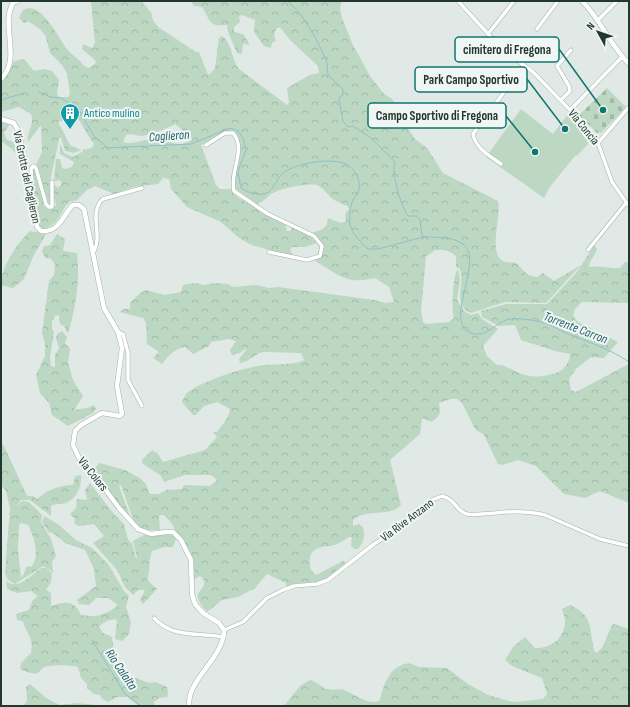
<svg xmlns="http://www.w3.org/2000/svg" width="630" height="707" font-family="'Sofia Sans Condensed',sans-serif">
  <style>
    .forest { fill: url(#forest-crowns); fill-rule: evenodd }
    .cemetery { fill: url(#cemetery-stones) }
    .pitch { fill: #bcd8c3 }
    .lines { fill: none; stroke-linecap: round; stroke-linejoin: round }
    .stream { stroke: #8fc0c8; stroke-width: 1 }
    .street-casing { stroke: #a4b0ab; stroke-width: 4.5 }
    .secondary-casing { stroke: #a1b3ac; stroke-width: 5.5 }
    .street { stroke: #fff; stroke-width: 3.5 }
    .secondary { stroke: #fff; stroke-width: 4.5 }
    .labels { text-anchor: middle; stroke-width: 4; stroke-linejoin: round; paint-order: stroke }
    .culture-label { font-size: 12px; fill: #0d838f; stroke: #f0f6f3; text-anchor: start }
    .street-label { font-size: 12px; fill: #233731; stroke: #f0f6f3 }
    .water-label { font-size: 13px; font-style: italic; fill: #25616b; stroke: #f0f6f3 }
    .leader { fill: none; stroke: #0f766e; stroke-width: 1.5 }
    .callout-dot { fill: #0f766e; stroke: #f0f6f3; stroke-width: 1.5 }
    .callout { fill: #f0f6f3; stroke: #0f766e; stroke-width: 1.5 }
    .callout-label { font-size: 13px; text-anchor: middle; font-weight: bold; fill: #233731 }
  </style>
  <defs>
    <pattern id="forest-crowns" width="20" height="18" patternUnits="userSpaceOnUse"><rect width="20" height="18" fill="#bcd8c3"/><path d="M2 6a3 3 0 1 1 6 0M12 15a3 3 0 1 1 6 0" fill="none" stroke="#a1baa8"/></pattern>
    <pattern id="cemetery-stones" width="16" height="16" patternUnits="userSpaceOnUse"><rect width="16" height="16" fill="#bcd8c3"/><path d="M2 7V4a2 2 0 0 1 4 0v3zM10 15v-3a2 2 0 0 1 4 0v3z" fill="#a1baa8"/></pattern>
  </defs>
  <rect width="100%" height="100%" fill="#e0e9e5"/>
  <!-- forest -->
  <g class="forest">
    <path d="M91 1H141L151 12 153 20 158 27 196 52H199L208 75 212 72 215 68 219 38 222 36C233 44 231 59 239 69L287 105 289 102 287 88 310 75 319 73 318 66 290 40 280 27 276 29 274 36 276 41 272 43 271 48 264 46 254 32 255 20 242 15 239 16 240 22 234 27V32L243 34 250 45 243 44 242 54 237 53 228 32 227 25C208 27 211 21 202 7L194 6 191 1H342L340 8 342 18 353 45 370 76 384 94 391 98 400 111 405 124 415 139 427 148 443 173 498 201C502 215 486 259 506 262 509 263 513 262 516 263L528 275 537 277 543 273 554 281 581 265 546 303 505 302 471 313C450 305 467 282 459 268L456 267V256C450 251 441 248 433 251V252L426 256 421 311 423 322 426 324 449 322 454 318C451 311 453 273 458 269L460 280 457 300 464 311 471 315 478 313 482 319 498 329 483 346 487 356 497 365C505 365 508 368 515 371 529 378 541 378 556 373 564 370 570 362 570 354L555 351 521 340 515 325 499 326 482 317 481 311 506 304H547L576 273 594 246 597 248C596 255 589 260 589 267 601 265 610 269 620 268L625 262H628L629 303 582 302 575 309 573 316 578 322 618 342 604 358 591 357 576 369 569 379 571 390 576 392 627 365 629 366V503L600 491 585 498 564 494 536 466 518 460 502 465 498 464 484 435 475 429 462 403 457 399H451L439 403C441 413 440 417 431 422L422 418 420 434 390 460 401 505C388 518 366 508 353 520V526L359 524C368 530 364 542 358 549H354L351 546 352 537H349C344 540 336 546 329 546 317 547 308 550 310 564 310 569 312 572 316 575L343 561 346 563 327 578 317 582 297 583 286 588V583L267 574 255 588 238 597 222 600 207 612C187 589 206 594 204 580L200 576 194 579 193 565 172 524 164 515H161L159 516 160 530H142L134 522 121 485 119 486 131 519 119 506 93 470 100 463 125 470 140 478 146 484 149 493 151 494H159L166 490 182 489 184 485 210 486 217 480 211 475H185L164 482 161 476 142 463V460L152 450 158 454 163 462 205 450 217 437 213 432H217C221 426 230 417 230 409L217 402 204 406 196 415H193L182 402C183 400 184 397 186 394 198 382 250 365 267 365 276 364 297 365 304 360L301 353 264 352C255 353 250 362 240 363L239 359 246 350 245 349 240 353 232 355 230 350 236 341 228 339 211 342 209 346 193 354 185 347C174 349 169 355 162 364L153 358 159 352 147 344 146 323 143 318 120 312 124 309H130V303L140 293 146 290 165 295 181 292 183 285 195 283 204 285 216 283 228 284 233 287 257 285 269 288 278 287 374 300 386 303 394 302 389 287 375 278C346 285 339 275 315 261L320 247 310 233C320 231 328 229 328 218L341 223 346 221 345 214 349 209 347 206C343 204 339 203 336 201 329 197 324 188 317 185 308 183 278 189 271 194 266 198 263 202 256 205 200 187 261 147 226 131L201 145 216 185 220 189H230L239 198 285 224 287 231H290L293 227 310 236 317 243 305 247H292L290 250 295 258 249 244 238 237 221 222 187 207 171 189 169 179 163 178 158 184 133 187 114 194 95 186 87 190 77 200 69 202C58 214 62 222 44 229L39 227 31 191 34 185 33 170 34 168 44 206 48 209 53 208 56 205 53 194 54 185 58 188 62 184 60 180 54 181 56 159H60L62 168 65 169 72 167 74 162 60 154V144L64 153 73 157 82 152 84 149 86 150 93 147 94 143C86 136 79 113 70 112L65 120 58 122 70 145 81 150 74 153 65 151 61 137 59 139 50 182 51 204 49 205 36 165 42 152 41 125 28 142C26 132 35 125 31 114L19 107 1 112V81L8 74 14 61 24 59 34 71 44 69 52 71 59 80 57 94 59 97H68L70 94 67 73 62 65 50 53 46 37 41 30 28 21 24 23 19 18 23 10C41 0 58 37 66 48 72 56 79 58 84 66L89 68 96 63 95 60 82 49 83 44 92 48 95 43ZM175 124 193 139C176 151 168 137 151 139 143 140 131 145 123 142L126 135C132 133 136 136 142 136 146 136 171 127 175 124Z"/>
    <polygon points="1,122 10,124 4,133 7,140 18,143 22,162 13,150 1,141"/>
    <path d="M30 231 46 234 33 257 24 279 13 288 1 285C1 266 17 244 30 231Z"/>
    <path d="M57 234 65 239 63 251 77 253C80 280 76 305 69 331L67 333 64 325 62 326 59 321V315L55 316 52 321V329L54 332 50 357 51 366 55 367V355L59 348 56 338 57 334 62 331 67 337 65 343 70 349 68 362 73 380 83 396 74 410 87 408 94 405 96 409 93 413 68 426 52 415 49 403 40 393 36 375 45 356V344L42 333 49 281 54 275 55 264 50 258H45L42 251 44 246 50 245Z"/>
    <path d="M1 444 4 446 27 496H33L37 499C40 497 42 495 45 493 52 488 64 485 73 485L75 476 81 475C82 486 77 498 66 503 61 505 56 503 51 506V516L30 500H21L16 507 22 501 29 502 42 515 41 522 51 539 56 556 52 562 53 572 43 566 15 584 8 580 5 573 10 508 6 491 1 485ZM21 523 28 525C34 537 40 554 32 566L26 567 24 574 21 577 18 550 19 525Z"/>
    <path d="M90 483 113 513 124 524 128 540 132 543 136 558 137 557 133 541 144 535 171 534 176 539 173 547H164L152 551C148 561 151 570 147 580L157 589 143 604 140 600 145 590H138L133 595 125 587 117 570 93 543 104 536 94 524 78 526 74 523 75 519 70 514 76 508 77 499 87 500 85 490Z"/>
    <path d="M44 516 59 525 76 540 92 548 108 564 124 591 129 596 126 607 131 622 129 634 122 641 115 639 117 621 115 619 107 621 99 626 103 633 112 637 115 662 120 672 149 683 156 682 167 687 168 694 167 697 159 698 154 702 155 706H139L127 697H117L108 702 102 699 100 695 94 694 87 688V684L81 678 78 667C70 665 58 665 49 666 35 668 45 680 20 669L21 663 31 653C34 636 26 634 23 621L17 620 16 614 29 610 32 601 38 596 31 591 17 593 7 589 6 581C18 591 31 575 41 568H46L52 573 51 582 46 590 51 593V606C64 602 74 599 81 615 96 618 106 615 118 605L108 598H96L89 605 79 604 77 600 96 586 94 569 85 550 65 543 53 533 50 532V534L42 522Z"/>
    <path d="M570 605C594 616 589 628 594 650L596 653 602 648 612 625 614 624 629 629V706H284L300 686 310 680C317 682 320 686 326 689 332 691 339 688 344 690 355 694 370 707 380 700 384 684 389 666 409 663L419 667 447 668 468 684 488 695 509 701 516 702 543 699 547 694 542 678 512 666 505 660 513 647 525 637 535 648C551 649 565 638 565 621 565 617 563 613 562 609Z"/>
    <polygon points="30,684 46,698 60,705 77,703 96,705 24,706 27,700 26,687"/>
  </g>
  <!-- cemetery -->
  <polygon class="cemetery" points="607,88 626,107 601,133 597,133 579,115"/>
  <!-- pitch -->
  <polygon class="pitch" points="521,109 553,134 568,114 587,135 588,144 578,155 575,156 549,188 544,198 486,157"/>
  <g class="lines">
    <!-- stream -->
    <g class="stream">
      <path d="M287 1C302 11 319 43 326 60 328 64 327 70 328 75L343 89V94L339 99 343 121 348 127 353 126 371 138 395 162C391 174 401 206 408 216H416L420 219 422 236C436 239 450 235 463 244 485 260 444 320 469 332 486 341 498 319 511 319 521 318 534 320 544 323 551 324 558 330 566 333 587 342 609 348 629 362"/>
      <path d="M39 92 50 97 61 98 78 109 94 136 108 148 191 144 230 128 238 131 243 138 246 150 238 171 241 188C249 193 257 196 267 193 273 190 277 179 282 174 294 163 328 158 343 163 354 166 361 179 359 190 358 193 354 197 353 200 350 207 349 217 350 224 352 235 361 242 368 249H378L423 237"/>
      <polyline points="1,100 24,93"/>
      <polyline points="92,640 125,694 141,706"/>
    </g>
    <defs>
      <g id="street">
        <polyline points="458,1 501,48 533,72 570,110 598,143 612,182 629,206"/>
        <polyline points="598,20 617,1"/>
        <polyline points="537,29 558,1"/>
        <polyline points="488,34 514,1"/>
        <polyline points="561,100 570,91 569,86 557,66 571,50"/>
        <polyline points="570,110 622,57"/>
        <polyline points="598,143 629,107"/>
        <path d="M206 145 225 133H233C247 149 229 172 234 191L268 214 314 236 322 246 320 256 307 260 269 252"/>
        <path d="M501 164C490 156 475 148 473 134L524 65"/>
        <polyline points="30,190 32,181 31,169 33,166 36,168 46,204 49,207 52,207 52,182"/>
        <polyline points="588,250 626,203"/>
        <path d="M94 251C103 235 88 212 103 199L142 188"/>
        <polyline points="118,332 123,334 128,353 128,380 142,406"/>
        <path d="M154 618C173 639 199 632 224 637"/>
        <path d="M224 630 243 622 267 598 283 590 294 586 317 584 328 580 374 544 395 531 432 500 442 496C457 500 455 511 467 514 475 516 487 513 495 513 512 511 528 511 545 515L600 539 629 546"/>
      </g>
      <g id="secondary">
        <path d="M582 1C601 20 610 45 629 64"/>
        <path d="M1 79C22 59 0 25 13 3L18 1"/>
        <path d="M1 119 14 123 19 132 37 227 41 231C60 233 63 214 73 205H79L84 209 104 308 118 332 122 348 117 386 122 414 120 416 102 413 81 425 75 431 73 445 79 458 94 474 119 508 138 529 151 534 166 532H173L181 540 191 560 192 594 195 604 203 613 219 623 224 630C224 658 187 679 189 706"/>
      </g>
    </defs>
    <!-- street casing -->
    <use href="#street" class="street-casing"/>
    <!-- secondary casing -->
    <use href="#secondary" class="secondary-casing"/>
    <!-- street -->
    <use href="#street" class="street"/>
    <!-- secondary -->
    <use href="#secondary" class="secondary"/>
  </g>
  <!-- icons -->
  <defs>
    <symbol id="building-pin" viewBox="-11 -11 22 30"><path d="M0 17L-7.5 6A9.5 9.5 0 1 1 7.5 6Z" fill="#0f9aa8" stroke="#f0f6f3"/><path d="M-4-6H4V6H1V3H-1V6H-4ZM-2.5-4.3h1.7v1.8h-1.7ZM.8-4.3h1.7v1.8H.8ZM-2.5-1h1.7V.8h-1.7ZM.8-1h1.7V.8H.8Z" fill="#fff"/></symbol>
  </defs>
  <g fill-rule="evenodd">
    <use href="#building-pin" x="59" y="102" width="22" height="30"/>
  </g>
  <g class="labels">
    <!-- culture labels -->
    <g class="culture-label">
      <text x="84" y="117">Antico mulino</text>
    </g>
    <!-- street labels -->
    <g class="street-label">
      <text transform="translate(584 127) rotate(51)" y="4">Via Concia</text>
      <text transform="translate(27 177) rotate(78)" y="4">Via Grotte del Caglieron</text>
      <text transform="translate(93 474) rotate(51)" y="4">Via Colors</text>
      <text transform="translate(407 520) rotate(-37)" y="4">Via Rive Anzano</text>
    </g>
    <!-- water labels -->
    <g class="water-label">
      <text transform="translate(169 135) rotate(-4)" y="5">Caglieron</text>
      <text transform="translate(576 327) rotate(21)" y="5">Torrente Carron</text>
      <text transform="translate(122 669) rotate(56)" y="5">Rio Calalta</text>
    </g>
  </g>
  <!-- callouts -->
  <path class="leader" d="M603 110L559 49M565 129L527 79M535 152L506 116"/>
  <g class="callout-dot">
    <circle cx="603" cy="110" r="4"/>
    <circle cx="565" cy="129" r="4"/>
    <circle cx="535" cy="152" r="4"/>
  </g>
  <g class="callout">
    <rect x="455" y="37" width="104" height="25" rx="4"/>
    <rect x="415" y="67" width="112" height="25" rx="4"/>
    <rect x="368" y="103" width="138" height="25" rx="4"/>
  </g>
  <g class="callout-label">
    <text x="507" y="54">cimitero di Fregona</text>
    <text x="471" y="84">Park Campo Sportivo</text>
    <text x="437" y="120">Campo Sportivo di Fregona</text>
  </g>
  <!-- border -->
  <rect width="630" height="707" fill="none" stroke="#233731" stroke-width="4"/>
  <!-- north arrow -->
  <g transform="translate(598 32) rotate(310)" stroke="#f0f6f3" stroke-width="3" paint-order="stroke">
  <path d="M0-3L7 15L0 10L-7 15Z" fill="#233731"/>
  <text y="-6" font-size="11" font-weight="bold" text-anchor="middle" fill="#233731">N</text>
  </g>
</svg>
